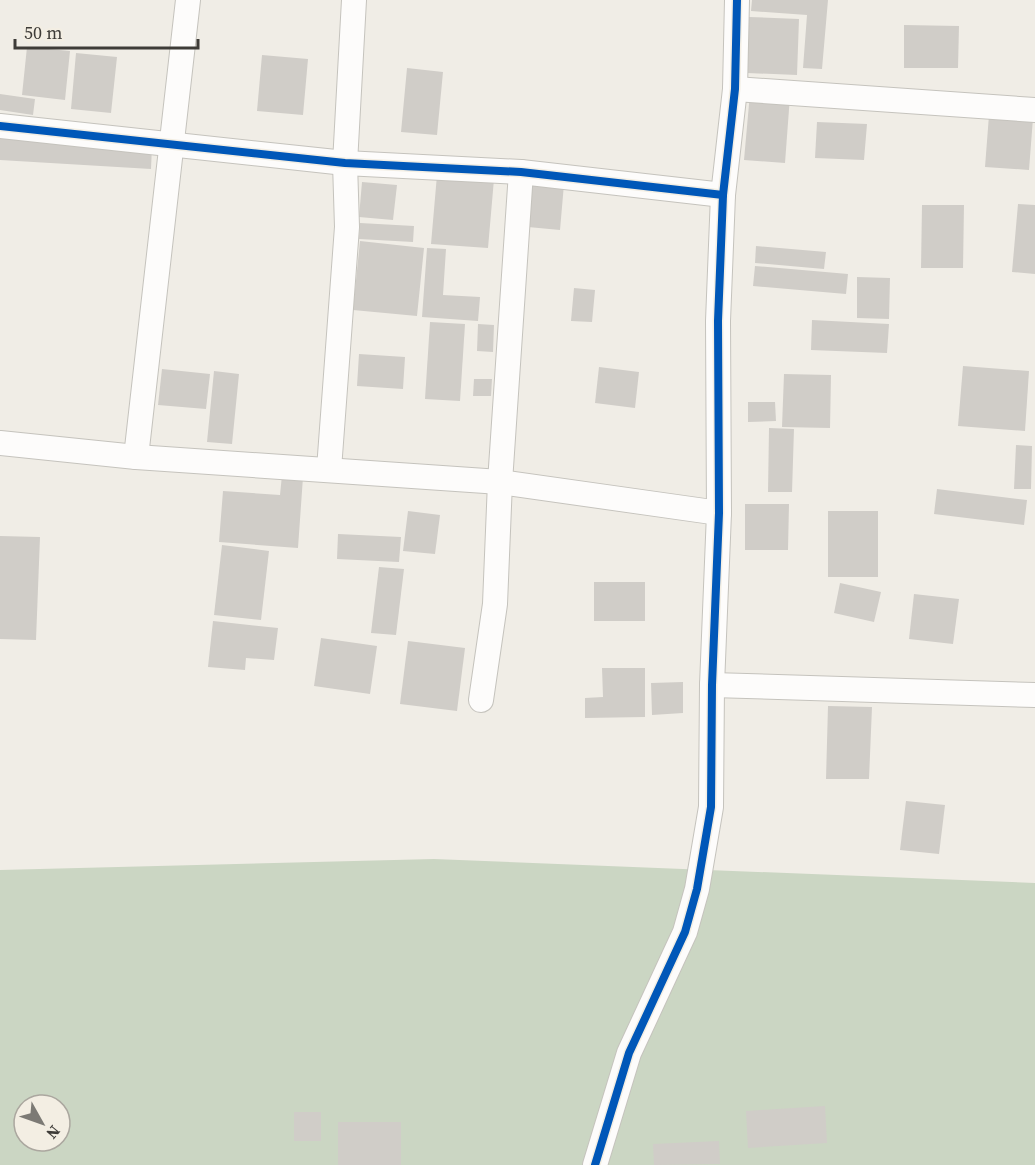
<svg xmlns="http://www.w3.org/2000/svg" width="1035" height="1165" font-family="'Source Serif 4',serif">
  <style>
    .forest { fill: #cbd6c3; fill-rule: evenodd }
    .building { fill: #d0cdc8 }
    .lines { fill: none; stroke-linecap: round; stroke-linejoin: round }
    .minor-casing { stroke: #c5c3bd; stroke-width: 26 }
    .minor { stroke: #fdfcfb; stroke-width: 24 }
    .cycleway-casing { stroke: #f3eee3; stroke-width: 11 }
    .cycleway { stroke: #0057b8; stroke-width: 8 }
  </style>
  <rect width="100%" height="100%" fill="#f0ede6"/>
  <!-- forest -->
  <path class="forest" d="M434 859 1035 883V1165H0V870ZM24 1105H60V1141H24Z"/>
  <!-- building -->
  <g class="building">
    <polygon points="752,0 828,0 822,69 803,68 807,15 751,11"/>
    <polygon points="749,17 799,19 797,75 747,73"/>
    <polygon points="904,25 959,26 958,68 904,68"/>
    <polygon points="27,47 70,51 65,100 22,95"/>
    <polygon points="76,53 117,57 111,113 71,109"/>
    <polygon points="262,55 308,59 303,115 257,111"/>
    <polygon points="407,68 443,72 437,135 401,132"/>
    <polygon points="750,93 790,96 785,163 744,160"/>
    <polygon points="0,94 35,99 33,115 0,110"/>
    <polygon points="989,115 1033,118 1029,170 985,167"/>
    <polygon points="817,122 867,124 864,160 815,158"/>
    <polygon points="0,137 152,146 151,169 0,160"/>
    <polygon points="437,175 494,179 488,248 431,244"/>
    <polygon points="532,181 564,184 560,230 528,227"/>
    <polygon points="362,182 397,185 393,220 359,217"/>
    <polygon points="1018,204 1035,205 1035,274 1012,272"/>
    <polygon points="922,205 964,205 963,268 921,268"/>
    <polygon points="360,223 414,226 413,242 359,239"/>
    <polygon points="360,241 424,248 417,316 353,310"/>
    <polygon points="756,246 826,252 824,269 755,263"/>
    <polygon points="427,248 446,249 443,295 480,297 478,321 422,317"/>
    <polygon points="755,266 848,274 846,294 753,286"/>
    <polygon points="857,277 890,278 889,319 857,318"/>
    <polygon points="574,288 595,290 592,322 571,321"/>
    <polygon points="812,320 889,324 887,353 811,350"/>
    <polygon points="430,322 465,324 460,401 425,399"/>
    <polygon points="478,324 494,325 493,352 477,351"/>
    <polygon points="359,354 405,357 403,389 357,386"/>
    <polygon points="963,366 1029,371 1025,431 958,426"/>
    <polygon points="599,367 639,372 635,408 595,403"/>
    <polygon points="162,369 210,374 206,409 158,405"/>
    <polygon points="214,371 239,374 232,444 207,442"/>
    <polygon points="784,374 831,375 830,428 782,427"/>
    <polygon points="474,379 492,379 491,396 473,396"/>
    <polygon points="748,402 775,402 776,421 748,422"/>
    <polygon points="769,428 794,429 792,492 768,492"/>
    <polygon points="1016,445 1032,446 1031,489 1014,489"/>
    <polygon points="282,475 303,477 298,548 219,542 223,491 280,495"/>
    <polygon points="937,489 1027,500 1024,525 934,514"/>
    <polygon points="745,504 789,504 788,550 745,550"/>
    <polygon points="408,511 440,515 435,554 403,551"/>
    <rect x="828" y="511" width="50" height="66"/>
    <polygon points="338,534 401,537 399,562 337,559"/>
    <polygon points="0,536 40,537 36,640 0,639"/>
    <polygon points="222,545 269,551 261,620 214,615"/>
    <polygon points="379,567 404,569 396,635 371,633"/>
    <rect x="594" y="582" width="51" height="39"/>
    <polygon points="840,583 881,592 874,622 834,613"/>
    <polygon points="914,594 959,599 953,644 909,639"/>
    <polygon points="213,621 278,628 274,660 246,658 245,670 208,667"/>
    <polygon points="321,638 377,646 370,694 314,686"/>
    <polygon points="408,641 465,648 457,711 400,704"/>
    <polygon points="602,668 645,668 645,717 585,718 585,698 603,697"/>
    <polygon points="683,682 683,713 652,715 651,683"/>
    <polygon points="828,706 872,707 869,779 826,779"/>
    <polygon points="906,801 945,805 939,854 900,850"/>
    <polygon points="825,1106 827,1143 748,1148 746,1111"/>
    <rect x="294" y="1112" width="27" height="29"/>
    <rect x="338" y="1122" width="63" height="43"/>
    <polygon points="719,1141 720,1164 654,1165 653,1144"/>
  </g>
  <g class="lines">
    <defs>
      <g id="minor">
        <polyline points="735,89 1035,110"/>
        <polyline points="0,126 345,163 521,172 723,195"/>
        <polyline points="0,443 136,457 500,482 719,513"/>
        <polyline points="136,457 188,0"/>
        <polyline points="329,469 347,227 345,163 354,0"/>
        <polyline points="712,685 1035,695"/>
        <polyline points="481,700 495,604 500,482 521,172"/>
        <polyline points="595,1165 629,1053 685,932 697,889 711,807 712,685 719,513 718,321 723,195 735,89 737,0"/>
      </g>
    </defs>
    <!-- minor casing -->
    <use href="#minor" class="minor-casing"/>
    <!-- minor -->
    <use href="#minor" class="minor"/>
    <defs>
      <g id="cycleway">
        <polyline points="0,126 345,163 521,172 723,195"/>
        <polyline points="595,1165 629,1053 685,932 697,889 711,807 712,685 719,513 718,321 723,195 735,89 737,0"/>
      </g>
    </defs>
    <!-- cycleway casing -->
    <use href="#cycleway" class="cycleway-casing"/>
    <!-- cycleway -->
    <use href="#cycleway" class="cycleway"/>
  </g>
  <!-- north arrow -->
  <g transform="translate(42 1123) rotate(130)"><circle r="28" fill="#f3eee3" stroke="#aba79f" stroke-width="1.5"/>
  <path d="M0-4.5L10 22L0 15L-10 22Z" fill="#7c7a75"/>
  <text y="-9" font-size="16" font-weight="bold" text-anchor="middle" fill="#3e3c38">N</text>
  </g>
  <!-- scale -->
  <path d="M15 39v9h183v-9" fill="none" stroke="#3e3c38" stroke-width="3"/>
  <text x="24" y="39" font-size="18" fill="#3e3c38" stroke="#f3eee3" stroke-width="4.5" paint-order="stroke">50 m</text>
</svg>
